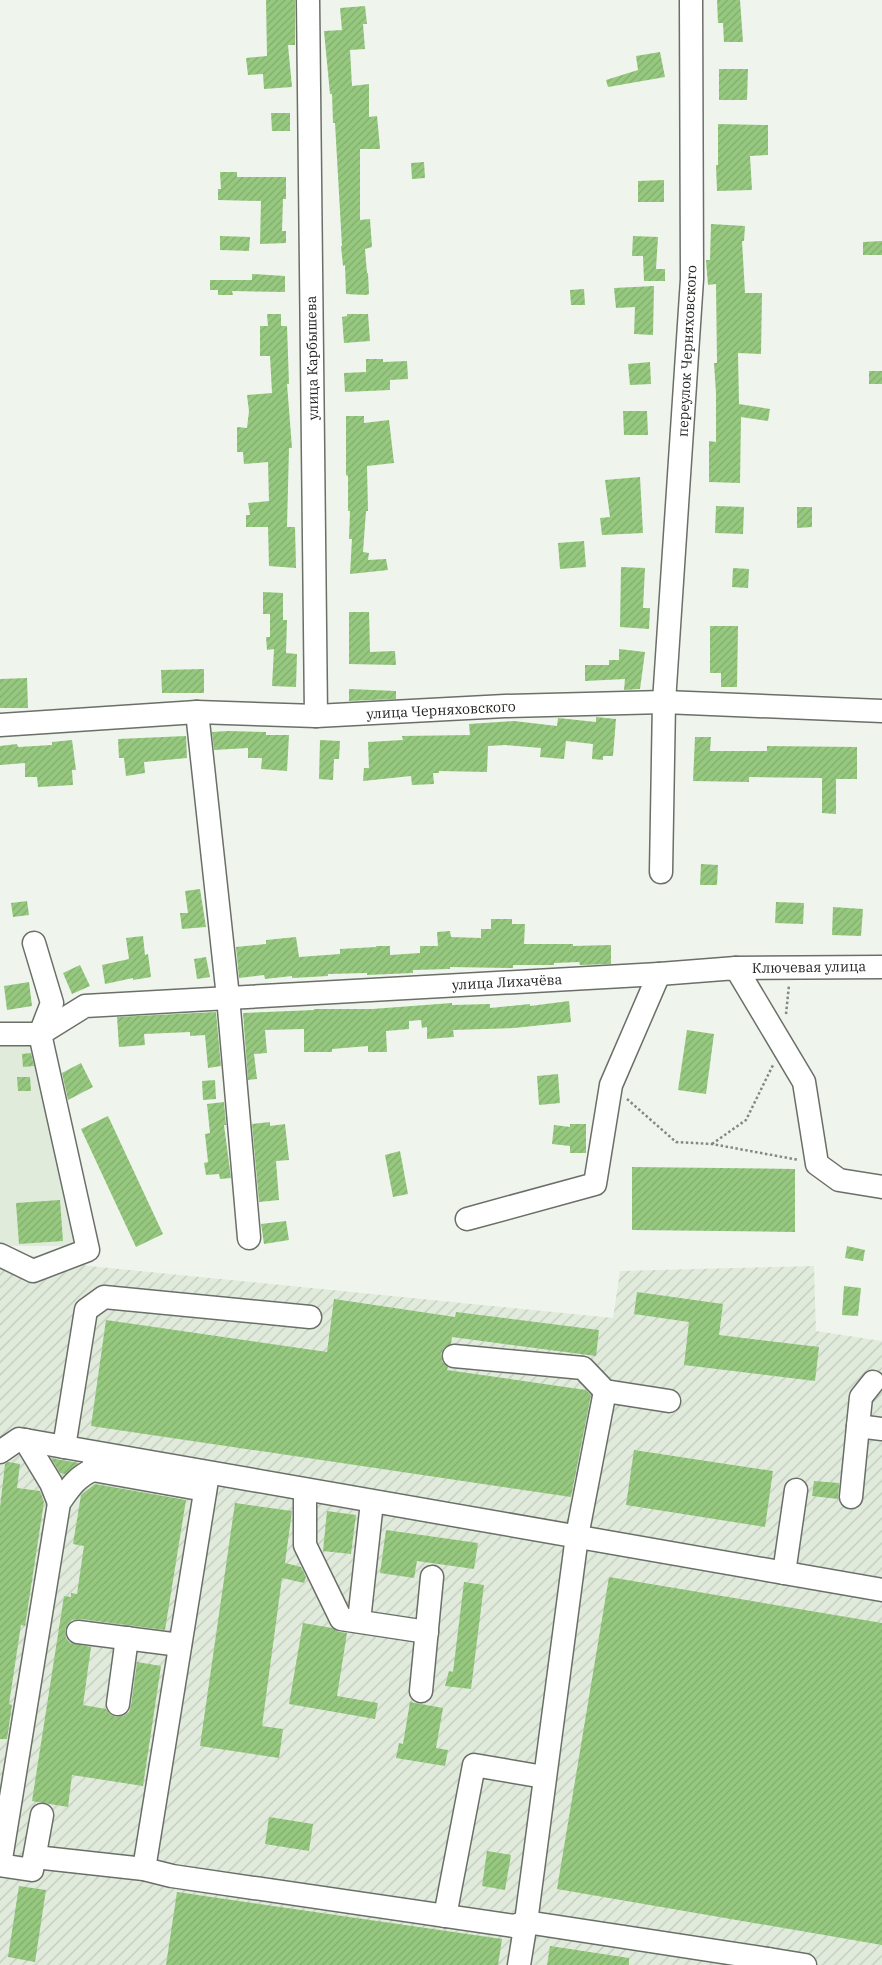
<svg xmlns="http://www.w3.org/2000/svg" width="882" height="1965" font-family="'IBM Plex Serif',serif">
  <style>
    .built { fill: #e1ebdc }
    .industrial { fill: url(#industrial-furrows) }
    .building { fill: url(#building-hatch) }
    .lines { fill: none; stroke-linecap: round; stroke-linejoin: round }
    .minor-casing { stroke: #6a6f68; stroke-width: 25 }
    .path { stroke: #848782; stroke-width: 2.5; stroke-dasharray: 2.5 2.5; stroke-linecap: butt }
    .minor { stroke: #fff; stroke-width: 22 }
    .labels { text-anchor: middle; stroke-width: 4; stroke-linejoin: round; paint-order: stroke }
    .street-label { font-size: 14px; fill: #232522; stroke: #fff }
  </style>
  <defs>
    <pattern id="industrial-furrows" width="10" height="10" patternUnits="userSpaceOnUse" patternTransform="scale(1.25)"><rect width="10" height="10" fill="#e1ebdc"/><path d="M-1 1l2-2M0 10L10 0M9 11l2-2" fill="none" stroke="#c1c9bc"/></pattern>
    <pattern id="building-hatch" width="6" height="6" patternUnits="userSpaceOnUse" patternTransform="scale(1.25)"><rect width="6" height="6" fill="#96c97f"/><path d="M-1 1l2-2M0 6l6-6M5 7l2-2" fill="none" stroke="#81ac6d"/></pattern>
  </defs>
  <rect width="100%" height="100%" fill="#eff5ec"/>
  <!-- built -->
  <polygon class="built" points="0,1038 35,1039 81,1246 0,1246"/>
  <!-- industrial -->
  <polygon class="industrial" points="0,1250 89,1266 613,1318 620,1271 814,1266 816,1331 882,1341 882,1965 0,1965"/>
  <!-- building -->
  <g class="building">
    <polygon points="266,0 295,0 295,45 288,45 292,87 264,89 263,74 248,75 246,58 267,56"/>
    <polygon points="717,0 740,0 743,42 724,42 723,23 718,23"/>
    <polygon points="365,6 367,24 363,24 365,49 350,50 352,86 369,84 369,117 377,116 379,137 380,149 360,149 360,220 370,219 372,247 365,249 367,273 368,273 369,294 366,295 346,294 345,265 343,266 341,246 342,246 335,123 333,123 332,94 330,94 324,31 342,30 340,8"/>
    <polygon points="660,52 665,77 608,87 606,80 638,70 636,56"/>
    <polygon points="719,69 748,69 747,100 719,100"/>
    <polygon points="271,113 290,113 290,131 272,131"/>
    <polygon points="718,124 768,125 768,155 750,156 752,190 717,191 716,165 718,165"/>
    <polygon points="424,162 425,178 412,179 411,163"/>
    <polygon points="220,172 237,172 237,177 286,177 286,199 283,199 282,231 286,231 286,243 260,244 261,201 218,200 218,189 221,189"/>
    <polygon points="664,180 664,202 638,202 638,181"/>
    <polygon points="711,224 745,226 744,241 742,241 745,293 762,293 761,354 738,353 739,404 770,409 768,421 741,417 740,483 709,482 709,441 716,442 716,393 714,363 717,363 716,284 708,285 706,260 710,260"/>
    <polygon points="220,236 250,237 249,251 220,250"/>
    <polygon points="633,236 658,237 656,269 665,269 665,281 644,281 643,256 632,256"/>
    <polygon points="882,241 882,255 863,255 863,242"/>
    <polygon points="252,274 285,276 285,292 232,291 233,295 218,295 218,290 210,290 210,280 252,280"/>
    <polygon points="654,286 653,335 634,334 635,307 616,308 614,288"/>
    <polygon points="584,289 585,305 571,305 570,290"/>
    <polygon points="267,314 281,314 281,326 287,326 289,384 287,384 292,448 289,448 287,527 295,527 296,568 269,566 268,527 246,527 246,515 250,515 248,503 269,501 268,462 244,464 243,452 237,452 237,427 247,428 249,411 247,395 272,393 270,356 260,356 260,326 268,326"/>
    <polygon points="347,314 368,314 370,341 344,343 342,317 347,316"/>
    <polygon points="366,359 383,359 383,362 407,361 408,379 390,380 390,390 345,392 344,373 366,372"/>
    <polygon points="650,362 651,384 630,385 628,364"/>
    <rect x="869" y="371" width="13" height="13"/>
    <polygon points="623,411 647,411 648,435 624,435"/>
    <polygon points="346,416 364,416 364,423 389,420 394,463 367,466 368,511 366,511 363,552 369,553 368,560 386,559 388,570 350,574 352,539 349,539 350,511 348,511 348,476 346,475"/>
    <polygon points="640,477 643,533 602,535 600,518 610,517 605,480"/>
    <polygon points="716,506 744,507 743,534 715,533"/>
    <polygon points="797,507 812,507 812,527 797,528"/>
    <polygon points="584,541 586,567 560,569 558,543"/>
    <polygon points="621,567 645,568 643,608 650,608 649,629 620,627"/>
    <polygon points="733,568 749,569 748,588 732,587"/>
    <polygon points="263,592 283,593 283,620 287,620 286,653 297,654 296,687 272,686 274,649 267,650 266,637 270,637 270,614 263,614"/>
    <polygon points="349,612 369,612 370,652 395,651 396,665 349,664"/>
    <polygon points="710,626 738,626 737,687 721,687 721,673 710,673"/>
    <polygon points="619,649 645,652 640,689 624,690 625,679 585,681 585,665 609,665 609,660 619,660"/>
    <polygon points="204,669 204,693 162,693 161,670"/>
    <polygon points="27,678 28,708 0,708 0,679"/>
    <polygon points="349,689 396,691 396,699 349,701"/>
    <polygon points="596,717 616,719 613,756 603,756 603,760 592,759 593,744 566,741 564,759 540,757 541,748 505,745 488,746 487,772 439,771 439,773 433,773 434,784 412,785 411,776 363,781 364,768 369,768 368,742 403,740 402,736 470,735 469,724 514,721 557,726 558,718 596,722"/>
    <polygon points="228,731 266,732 266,735 289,735 287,771 261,769 262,758 248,758 248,748 214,750 212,732"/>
    <polygon points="186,736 187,758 144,762 145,773 126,776 124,758 119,758 118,739"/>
    <polygon points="695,737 711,737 710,751 767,751 767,746 857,747 857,779 836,779 836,814 822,813 822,778 749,777 749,782 693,781"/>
    <polygon points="72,740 76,770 72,770 73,785 38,787 37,777 25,777 25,763 0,765 0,746 17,744 18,747 52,745 52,742"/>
    <polygon points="320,740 340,741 339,759 334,759 333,780 319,779"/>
    <polygon points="701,864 718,865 717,885 700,885"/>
    <polygon points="200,889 206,927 182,929 180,913 188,913 185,891"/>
    <polygon points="27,901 29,915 13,917 11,903"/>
    <polygon points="776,902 804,903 803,924 775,923"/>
    <polygon points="833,907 863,909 861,936 832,935"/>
    <polygon points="491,919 512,919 512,924 525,924 524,944 573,944 573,946 611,945 611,964 580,965 579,962 554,963 554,965 513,965 513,968 450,967 450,969 413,970 413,973 367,975 367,973 328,974 328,976 292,978 292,976 265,979 264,975 239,978 236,947 266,944 266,940 296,937 299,957 340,954 340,949 376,947 376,946 390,946 390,955 420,953 420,946 438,946 437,932 450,931 451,937 481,938 481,929 491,929"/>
    <polygon points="143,936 145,955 148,954 151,977 133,980 133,978 105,984 102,965 129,959 126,938"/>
    <polygon points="206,957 210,977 197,979 194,959"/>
    <polygon points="80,965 90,986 72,994 63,973"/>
    <polygon points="29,982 32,1006 7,1010 4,986"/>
    <polygon points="569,1001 571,1022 514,1028 453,1030 454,1037 427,1039 427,1027 422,1028 421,1020 409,1021 409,1029 386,1031 387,1052 368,1052 368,1046 332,1049 332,1052 304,1052 304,1029 265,1030 267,1053 254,1054 257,1079 248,1080 243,1013 314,1010 314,1009 372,1009 452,1003 452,1005 490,1004 490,1008 530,1004 530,1006"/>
    <polygon points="216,1012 221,1066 208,1068 205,1035 190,1036 190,1032 144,1034 145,1045 119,1047 117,1017"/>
    <polygon points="687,1030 714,1034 706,1094 678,1090"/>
    <polygon points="31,1053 34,1066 23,1067 22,1054"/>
    <polygon points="81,1063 93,1087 68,1100 62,1073"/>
    <polygon points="558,1074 560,1103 539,1105 537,1076"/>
    <polygon points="17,1077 30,1077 31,1091 18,1091"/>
    <polygon points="215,1080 216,1099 203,1100 202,1081"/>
    <polygon points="224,1102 226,1125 224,1125 231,1178 220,1179 219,1174 206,1175 204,1163 208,1162 205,1134 210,1133 207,1104"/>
    <polygon points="108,1116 163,1234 136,1247 81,1129"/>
    <polygon points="270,1122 270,1126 285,1124 289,1160 276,1161 279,1200 259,1202 252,1124"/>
    <polygon points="570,1124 586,1124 586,1153 570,1153 570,1146 552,1144 554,1125 570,1127"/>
    <polygon points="400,1151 408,1194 393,1197 385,1155"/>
    <polygon points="632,1167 795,1169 795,1232 632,1230"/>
    <polygon points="60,1200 63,1241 19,1244 16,1203"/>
    <polygon points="286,1221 289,1240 264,1244 261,1224"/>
    <polygon points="847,1246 865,1250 863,1261 845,1258"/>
    <polygon points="844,1286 861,1288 858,1316 842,1315"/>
    <polygon points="637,1292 723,1304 719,1335 819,1347 815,1381 684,1365 689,1322 634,1314"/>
    <polygon points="334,1299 455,1317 456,1312 599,1330 596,1356 452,1337 451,1344 444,1348 441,1354 442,1361 448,1367 447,1370 586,1390 591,1395 571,1497 91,1426 106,1320 327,1352"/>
    <polygon points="634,1450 773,1471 765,1527 626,1505"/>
    <polygon points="51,1458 61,1460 79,1463 65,1474 60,1473"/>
    <polygon points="8,1462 20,1464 17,1488 40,1491 44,1502 25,1626 21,1625 9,1704 12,1705 7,1739 0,1739 0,1508 5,1464"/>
    <polygon points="814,1481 839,1483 838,1499 812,1496"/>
    <polygon points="95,1484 186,1500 165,1630 80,1619 72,1620 68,1624 65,1630 66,1638 70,1643 91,1647 83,1705 106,1709 110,1714 116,1717 123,1716 129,1712 131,1706 137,1662 161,1666 143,1786 72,1775 68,1807 32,1801 64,1596 71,1597 71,1593 77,1594 84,1546 73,1544 81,1495"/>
    <polygon points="235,1503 292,1511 285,1563 301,1567 306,1577 304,1583 282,1578 262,1726 283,1729 279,1758 200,1746"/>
    <polygon points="327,1511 356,1515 351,1554 323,1551"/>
    <polygon points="386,1530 478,1543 474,1569 417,1561 414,1578 380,1573"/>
    <polygon points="609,1577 882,1623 882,1945 557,1889"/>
    <polygon points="464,1582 484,1585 471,1689 445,1686 449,1671 453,1672"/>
    <polygon points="303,1623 332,1628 339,1632 347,1633 337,1696 378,1703 375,1719 289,1704"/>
    <polygon points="410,1702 443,1708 436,1748 448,1750 445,1766 396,1758 399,1743 403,1744"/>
    <polygon points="269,1817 313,1824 309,1851 265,1844"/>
    <polygon points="487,1851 511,1855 505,1890 482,1886"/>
    <polygon points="19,1886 46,1890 35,1962 8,1957"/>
    <polygon points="177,1892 502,1939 498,1965 166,1965"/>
    <polygon points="550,1946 629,1958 629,1965 547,1965"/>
  </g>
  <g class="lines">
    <defs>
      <g id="minor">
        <polyline points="308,0 316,716"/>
        <polyline points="197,712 228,997 249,1238"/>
        <polyline points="0,725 197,712 316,716 505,706 664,702 882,711"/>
        <polyline points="661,872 664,702 692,279 691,0"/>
        <polyline points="736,968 882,967"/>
        <polyline points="0,1034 40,1034 85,1006 659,974 736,968 804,1082 817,1164 839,1180 882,1187"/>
        <polyline points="467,1219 595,1184 611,1085 659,974"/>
        <polyline points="0,1255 33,1271 88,1250 40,1034 52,1003 34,943"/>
        <polyline points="454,1356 583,1368 605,1391 669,1401"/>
        <polyline points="858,1426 861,1397 873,1382"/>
        <polyline points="25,1440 51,1483 59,1503"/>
        <polyline points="64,1447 86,1310 104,1297 310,1317"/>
        <polyline points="0,1452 19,1439 882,1590"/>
        <polyline points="95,1456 93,1470 205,1490"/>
        <polyline points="305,1490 305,1545 341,1619 427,1632"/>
        <polyline points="851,1497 858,1426 882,1429"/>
        <polyline points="784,1573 796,1490"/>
        <polyline points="359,1621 372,1502"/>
        <polyline points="78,1632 180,1645"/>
        <polyline points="421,1691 432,1577"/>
        <polyline points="118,1704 127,1638"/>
        <polyline points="35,1857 144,1869 172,1876 514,1926 526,1922 768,1959"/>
        <path d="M0 1865 59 1503C69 1489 76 1477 93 1470"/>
        <polyline points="0,1865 32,1870 42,1815"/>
        <polyline points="144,1869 208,1474"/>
        <polyline points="445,1916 474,1765 544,1777"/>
        <polyline points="519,1965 526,1922 577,1536 605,1391"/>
        <polyline points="767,1965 768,1959 805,1965"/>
      </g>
    </defs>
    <!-- minor casing -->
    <use href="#minor" class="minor-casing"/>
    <!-- path -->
    <g class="path">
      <polyline points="786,1014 789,985"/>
      <polyline points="627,1099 676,1142 712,1144 799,1160"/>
      <polyline points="712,1144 746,1120 773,1065"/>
    </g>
    <!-- minor -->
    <use href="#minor" class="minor"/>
  </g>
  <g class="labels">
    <!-- street labels -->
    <g class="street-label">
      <text transform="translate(687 351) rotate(-87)" y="5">переулок Черняховского</text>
      <text transform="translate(312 358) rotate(-91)" y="5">улица Карбышева</text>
      <text transform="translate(441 710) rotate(-3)" y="5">улица Черняховского</text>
      <text transform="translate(809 967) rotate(-1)" y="5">Ключевая улица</text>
      <text transform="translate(507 982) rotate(-3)" y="5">улица Лихачёва</text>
    </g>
  </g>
</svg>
